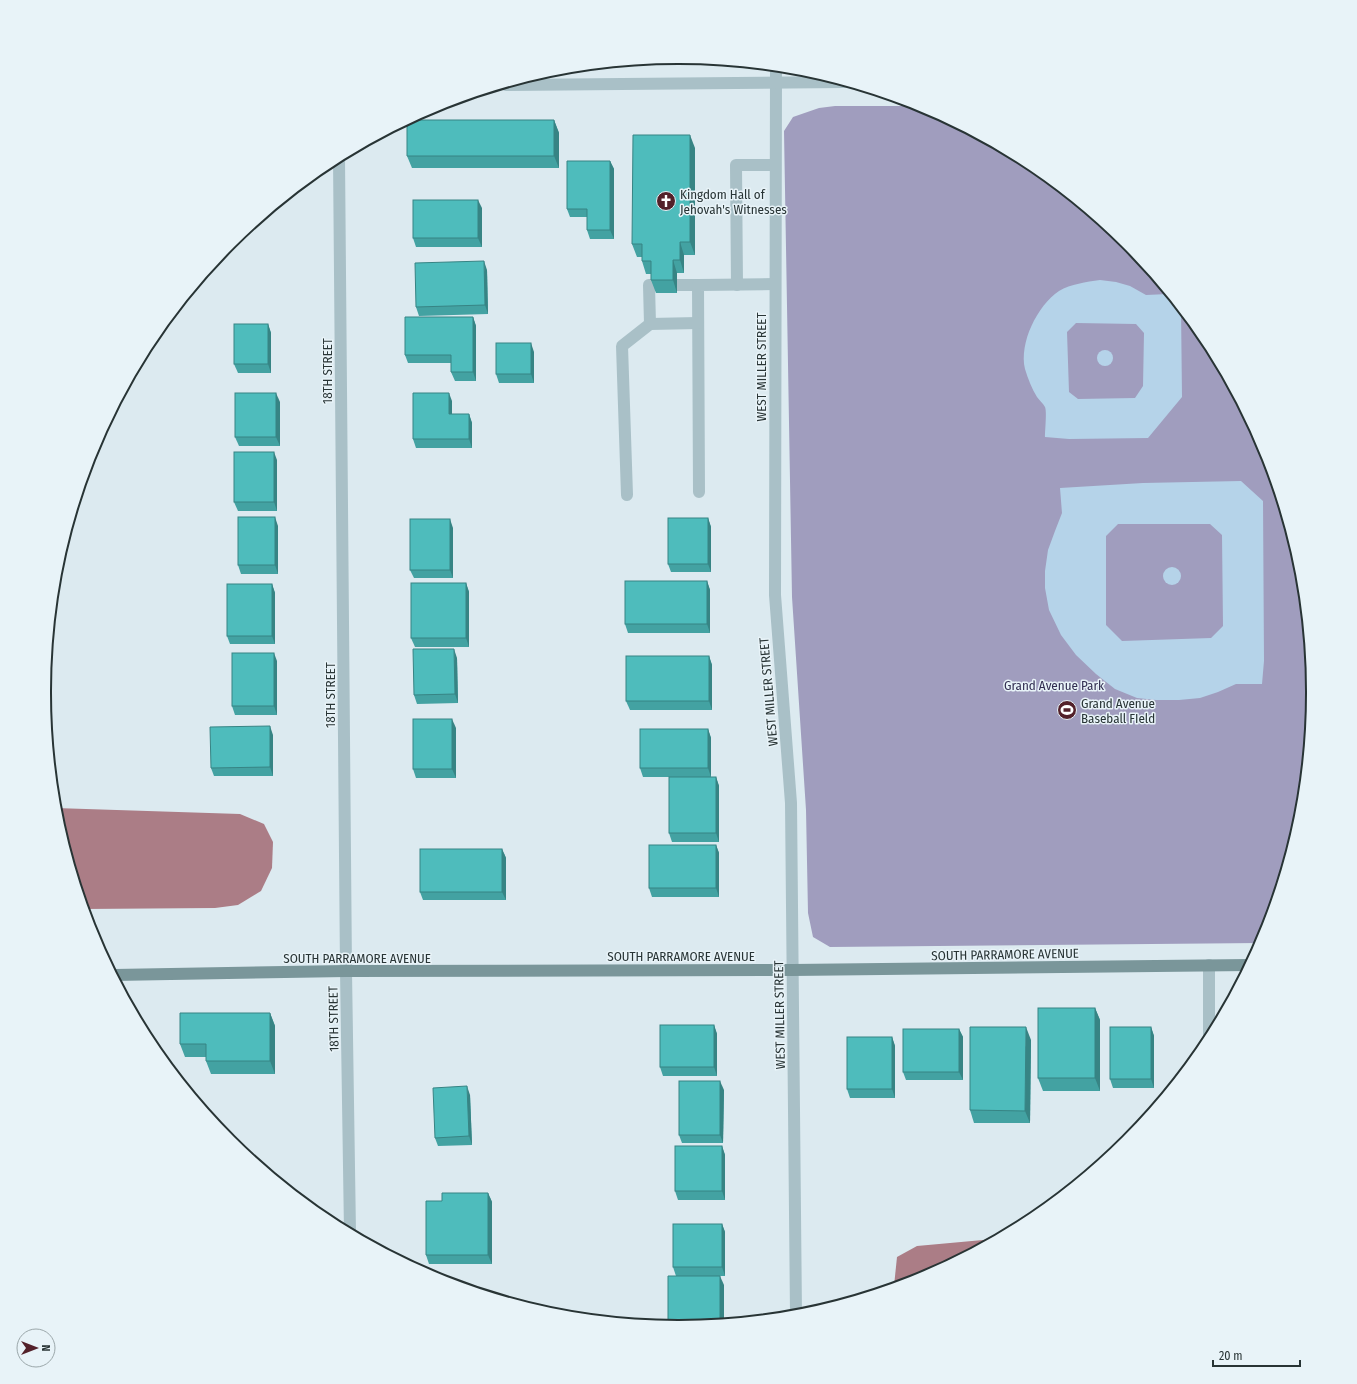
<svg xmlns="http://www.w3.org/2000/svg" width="1357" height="1384" font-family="'Fira Sans Condensed',sans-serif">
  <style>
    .green { fill: #a09dbe }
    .sand { fill: #b5d3e9; fill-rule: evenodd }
    .water { fill: #ab7d86 }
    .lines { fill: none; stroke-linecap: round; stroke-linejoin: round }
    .lane { stroke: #a9c0c7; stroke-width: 12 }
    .street { stroke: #a9c0c7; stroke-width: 12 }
    .secondary { stroke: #7a969a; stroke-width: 12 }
    .wall { fill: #43a2a2 }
    .shaded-wall { fill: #378484 }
    .building { fill: #4ebcbc; stroke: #378484 }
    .labels { text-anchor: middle; stroke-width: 3; stroke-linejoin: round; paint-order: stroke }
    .poi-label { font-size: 13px; fill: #283435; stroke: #e8f3f8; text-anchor: start }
    .street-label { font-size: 13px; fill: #283435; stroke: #e8f3f8 }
    .park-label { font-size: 13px; fill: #322e51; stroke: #e8f3f8 }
    .rim { fill: none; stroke: #283435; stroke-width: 2 }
  </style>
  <rect width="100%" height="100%" fill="#dceaf0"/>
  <!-- green -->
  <polygon class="green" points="835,106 921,106 1031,165 1127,244 1206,340 1265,449 1301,568 1313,692 1301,816 1265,935 1260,943 830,947 813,937 808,913 806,810 792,597 784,131 793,117 819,108"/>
  <!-- sand -->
  <g class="sand">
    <path d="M1100 280 1116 282 1130 286 1146 295 1168 294 1181 309 1182 397 1148 438 1069 439 1045 437C1045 430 1047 412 1045 407 1043 403 1039 400 1037 397 1032 389 1028 379 1025 369 1019 343 1037 306 1059 291 1071 284 1086 282 1100 280ZM1076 323 1136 324 1144 333 1143 386 1135 398 1078 399 1069 392 1067 332Z"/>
    <circle cx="1105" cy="358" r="8"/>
    <path d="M1241 481 1263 501 1264 661 1262 684H1236L1218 692 1200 698 1179 700H1156L1137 698 1115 689 1096 674 1076 655 1061 635 1049 610 1045 588V571L1048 550 1055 531 1062 513 1060 488 1143 483ZM1118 524H1210L1222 535 1223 626 1211 638 1122 641 1106 625V536Z"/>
    <circle cx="1172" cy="576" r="9"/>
  </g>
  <!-- water -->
  <g class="water">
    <polygon points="55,808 240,814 264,824 273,842 272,868 261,891 238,905 215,908 84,909 56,816"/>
    <polygon points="994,1239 921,1278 894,1286 897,1257 917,1246"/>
  </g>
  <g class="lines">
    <!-- lane -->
    <g class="lane">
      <polyline points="677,285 698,285"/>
      <polyline points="737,285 736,165 775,165"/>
      <polyline points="650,324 649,285 656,285"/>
      <polyline points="699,492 698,285 775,284"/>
      <polyline points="627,495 622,346 650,324 698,323"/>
    </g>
    <!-- street -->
    <g class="street">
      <polyline points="776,67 775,595 791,803 796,1315"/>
      <polyline points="506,85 844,82"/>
      <polyline points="339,157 346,971 350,1232"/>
      <polyline points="1209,965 1209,1039"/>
    </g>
    <!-- secondary -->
    <polyline class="secondary" points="114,975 346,971 792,970 1249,965"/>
  </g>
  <!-- wall -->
  <g class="wall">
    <polygon points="554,120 559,133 559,168 412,168 407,156"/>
    <polygon points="695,148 695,255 684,255 684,273 677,273 677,293 656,293 651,280 651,274 646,274 642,261 642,257 637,257 632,244"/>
    <polygon points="610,161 614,169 614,239 590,239 587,230 587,217 570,217 567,209"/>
    <polygon points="482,208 482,247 416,247 413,238"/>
    <polygon points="487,270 488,314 419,316 416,307"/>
    <polygon points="473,317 476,326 476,381 455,381 451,372 451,363 408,363 405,355"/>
    <polygon points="268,324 271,333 271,373 238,373 234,364"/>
    <polygon points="534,352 534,383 499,383 496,374"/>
    <polygon points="452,401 452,414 469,414 472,423 472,448 416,448 413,439"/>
    <polygon points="280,402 280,446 239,446 235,437"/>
    <polygon points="277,460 277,511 238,511 234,502"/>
    <polygon points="708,518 711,527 711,572 671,572 668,564"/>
    <polygon points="278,526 278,574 241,574 238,565"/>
    <polygon points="453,528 453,578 414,578 410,570"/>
    <polygon points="707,581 710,590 710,633 628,633 625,624"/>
    <polygon points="466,583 469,592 469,647 415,647 411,638"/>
    <polygon points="272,584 275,593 275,644 230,644 227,636"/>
    <polygon points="709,656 712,665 712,710 630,710 626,701"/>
    <polygon points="457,658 458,703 417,704 414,695"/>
    <polygon points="277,661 277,715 235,715 232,706"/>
    <polygon points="456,728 456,778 416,778 413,769"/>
    <polygon points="708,729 711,738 711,777 643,777 640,768"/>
    <polygon points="273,735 273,776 214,776 211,768"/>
    <polygon points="716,777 719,786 719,842 672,842 669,833"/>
    <polygon points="716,845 719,853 719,897 652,897 649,888"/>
    <polygon points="502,849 506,858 506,900 423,900 420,892"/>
    <polygon points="1095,1008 1100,1020 1100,1091 1043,1091 1038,1078"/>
    <polygon points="270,1013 275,1026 275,1074 211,1074 206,1061 206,1057 185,1057 180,1044"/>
    <polygon points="714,1025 717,1034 717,1076 663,1076 660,1067"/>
    <polygon points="1151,1027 1154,1036 1154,1088 1113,1088 1110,1079"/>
    <polygon points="959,1029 963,1037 963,1080 906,1080 903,1072"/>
    <polygon points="892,1037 895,1046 895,1098 850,1098 847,1089"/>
    <polygon points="1031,1040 1030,1123 974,1123 970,1110"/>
    <polygon points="724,1090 723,1143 682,1143 679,1135"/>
    <polygon points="470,1095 472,1145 438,1146 435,1138"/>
    <polygon points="722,1146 725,1155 725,1200 678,1200 675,1191"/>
    <polygon points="488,1193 492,1202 492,1264 429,1264 426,1255"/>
    <polygon points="722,1224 725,1232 725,1276 676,1276 673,1267"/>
  </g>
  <!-- shaded-wall -->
  <g class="shaded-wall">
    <polygon points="554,120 559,133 559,168 554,156"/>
    <polygon points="690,135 695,148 695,255 690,242"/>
    <polygon points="610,161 614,169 614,239 610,230"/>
    <polygon points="478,200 482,208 482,247 478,238"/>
    <polygon points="680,242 684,255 684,273 680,260"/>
    <polygon points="673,260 677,273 677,293 673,280"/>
    <polygon points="484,261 487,270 488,314 485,305"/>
    <polygon points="473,317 476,326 476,381 473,372"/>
    <polygon points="268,324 271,333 271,373 268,364"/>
    <polygon points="531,343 534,352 534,383 531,374"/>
    <polygon points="276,393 280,402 280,446 276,437"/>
    <polygon points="449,393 452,401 452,423 449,414"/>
    <polygon points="469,414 472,423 472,448 469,439"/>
    <polygon points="274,452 277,460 277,511 274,502"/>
    <polygon points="275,517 278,526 278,574 275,565"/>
    <polygon points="708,518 711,527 711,572 708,564"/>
    <polygon points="450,519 453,528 453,578 450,570"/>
    <polygon points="707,581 710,590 710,633 707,624"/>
    <polygon points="466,583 469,592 469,647 466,638"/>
    <polygon points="272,584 275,593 275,644 272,636"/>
    <polygon points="454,649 457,658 458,703 455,694"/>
    <polygon points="274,653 277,661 277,715 274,706"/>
    <polygon points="709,656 712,665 712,710 709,701"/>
    <polygon points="452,719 456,728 456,778 452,769"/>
    <polygon points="270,726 273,735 273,776 270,767"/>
    <polygon points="708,729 711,738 711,777 708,768"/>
    <polygon points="716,777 719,786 719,842 716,833"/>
    <polygon points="716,845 719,853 719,897 716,888"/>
    <polygon points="502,849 506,858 506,900 502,892"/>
    <polygon points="1095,1008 1100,1020 1100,1091 1095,1078"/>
    <polygon points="270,1013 275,1026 275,1074 270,1061"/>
    <polygon points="714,1025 717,1034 717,1076 714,1067"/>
    <polygon points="1026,1027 1031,1040 1030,1123 1025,1111"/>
    <polygon points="1151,1027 1154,1036 1154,1088 1151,1079"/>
    <polygon points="959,1029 963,1037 963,1080 959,1072"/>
    <polygon points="892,1037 895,1046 895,1098 892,1089"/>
    <polygon points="720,1081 724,1090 723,1143 720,1135"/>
    <polygon points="467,1086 470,1095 472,1145 469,1136"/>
    <polygon points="722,1146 725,1155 725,1200 722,1191"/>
    <polygon points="488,1193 492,1202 492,1264 488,1255"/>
    <polygon points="722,1224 725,1232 725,1276 722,1267"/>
    <polygon points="720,1276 724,1285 724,1322 720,1322"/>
  </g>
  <!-- building -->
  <g class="building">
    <polygon points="410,120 554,120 554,156 407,156 407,121"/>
    <polygon points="633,135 690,135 690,242 680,242 680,260 673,260 673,280 651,280 651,261 642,261 642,244 632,244"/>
    <polygon points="567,161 610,161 610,230 587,230 587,209 567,209"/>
    <rect x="413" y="200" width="65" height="38"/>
    <polygon points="484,261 485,305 416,307 415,263"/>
    <polygon points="405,317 473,317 473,372 451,372 451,355 405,355"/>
    <rect x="234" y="324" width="34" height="40"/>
    <rect x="496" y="343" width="35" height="31"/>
    <rect x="235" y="393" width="41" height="44"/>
    <polygon points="413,393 449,393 449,414 469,414 469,439 413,439"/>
    <rect x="234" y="452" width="40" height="50"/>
    <rect x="238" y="517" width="37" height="48"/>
    <rect x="668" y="518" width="40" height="46"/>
    <rect x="410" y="519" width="40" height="51"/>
    <rect x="625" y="581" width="82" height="43"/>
    <rect x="411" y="583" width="55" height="55"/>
    <rect x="227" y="584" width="45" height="52"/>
    <polygon points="413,649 454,649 455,694 414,695"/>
    <rect x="232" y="653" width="42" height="53"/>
    <rect x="626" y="656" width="83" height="45"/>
    <rect x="413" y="719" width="39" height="50"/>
    <polygon points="270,726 270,767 211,768 210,727"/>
    <rect x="640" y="729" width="68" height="39"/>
    <rect x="669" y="777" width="47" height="56"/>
    <rect x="649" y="845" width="67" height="43"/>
    <rect x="420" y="849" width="82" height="43"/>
    <rect x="1038" y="1008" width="57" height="70"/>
    <polygon points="180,1013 270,1013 270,1061 206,1061 206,1044 180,1044"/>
    <rect x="660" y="1025" width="54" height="42"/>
    <polygon points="970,1027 1026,1027 1025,1111 970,1110"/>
    <rect x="1110" y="1027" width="41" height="52"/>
    <rect x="903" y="1029" width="56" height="43"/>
    <rect x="847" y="1037" width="45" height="52"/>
    <rect x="679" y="1081" width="41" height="54"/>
    <polygon points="467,1086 469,1136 435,1138 433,1088"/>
    <rect x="675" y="1146" width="47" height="45"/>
    <polygon points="442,1193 488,1193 488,1255 426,1255 426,1201 442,1201"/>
    <rect x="673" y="1224" width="49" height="43"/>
    <polygon points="668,1276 720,1276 720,1322 678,1326 668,1326"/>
  </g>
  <!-- icons -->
  <defs>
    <symbol id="church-disc" viewBox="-11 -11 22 22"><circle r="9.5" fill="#53212a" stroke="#e8f3f8"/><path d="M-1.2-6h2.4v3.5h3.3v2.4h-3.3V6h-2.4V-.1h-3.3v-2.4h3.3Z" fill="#fff"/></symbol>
    <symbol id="stadium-disc" viewBox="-11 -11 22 22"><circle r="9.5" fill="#53212a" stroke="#e8f3f8"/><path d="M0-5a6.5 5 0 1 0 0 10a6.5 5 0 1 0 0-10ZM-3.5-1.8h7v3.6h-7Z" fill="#fff"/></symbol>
  </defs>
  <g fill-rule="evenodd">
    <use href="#church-disc" x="655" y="190" width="22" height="22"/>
    <use href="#stadium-disc" x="1056" y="699" width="22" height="22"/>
  </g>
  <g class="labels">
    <!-- poi labels -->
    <g class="poi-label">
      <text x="680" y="199">Kingdom Hall of<tspan x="680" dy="15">Jehovah's Witnesses</tspan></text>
      <text x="1081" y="708">Grand Avenue<tspan x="1081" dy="15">Baseball FIeld</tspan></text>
    </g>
    <!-- street labels -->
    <g class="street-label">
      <text transform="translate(761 367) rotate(-90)" y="5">WEST MILLER STREET</text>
      <text transform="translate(327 371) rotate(-90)" y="5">18TH STREET</text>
      <text transform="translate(768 692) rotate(-95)" y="5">WEST MILLER STREET</text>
      <text transform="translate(330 695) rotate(-90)" y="5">18TH STREET</text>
      <text transform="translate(1005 954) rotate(-1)" y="5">SOUTH PARRAMORE AVENUE</text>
      <text x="681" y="961">SOUTH PARRAMORE AVENUE</text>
      <text x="357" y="963">SOUTH PARRAMORE AVENUE</text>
      <text transform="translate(779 1015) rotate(-91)" y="5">WEST MILLER STREET</text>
      <text transform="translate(333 1019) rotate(-91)" y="5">18TH STREET</text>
    </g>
    <!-- park labels -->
    <g class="park-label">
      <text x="1054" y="690">Grand Avenue Park</text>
    </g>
  </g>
  <!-- crop -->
  <path d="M0 0H1357V1384H0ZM678 64H679A627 627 0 0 1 1306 691V693A627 627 0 0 1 679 1320H678A627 627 0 0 1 51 693V691A627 627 0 0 1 678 64Z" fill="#e8f3f8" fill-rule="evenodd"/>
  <path class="rim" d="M678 64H679A627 627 0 0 1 1306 691V693A627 627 0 0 1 679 1320H678A627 627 0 0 1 51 693V691A627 627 0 0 1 678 64Z"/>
  <!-- north arrow -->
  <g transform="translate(36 1348) rotate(90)"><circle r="19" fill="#e8f3f8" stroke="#9ba7aa"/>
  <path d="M0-3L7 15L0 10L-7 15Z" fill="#53212a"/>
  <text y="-6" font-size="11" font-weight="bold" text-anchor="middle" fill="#283435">N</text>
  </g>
  <!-- scale -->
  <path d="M1213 1360v6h87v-6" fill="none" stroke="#283435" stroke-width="2"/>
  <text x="1219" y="1360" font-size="12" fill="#283435" stroke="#e8f3f8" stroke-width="3" paint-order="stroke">20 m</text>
</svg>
